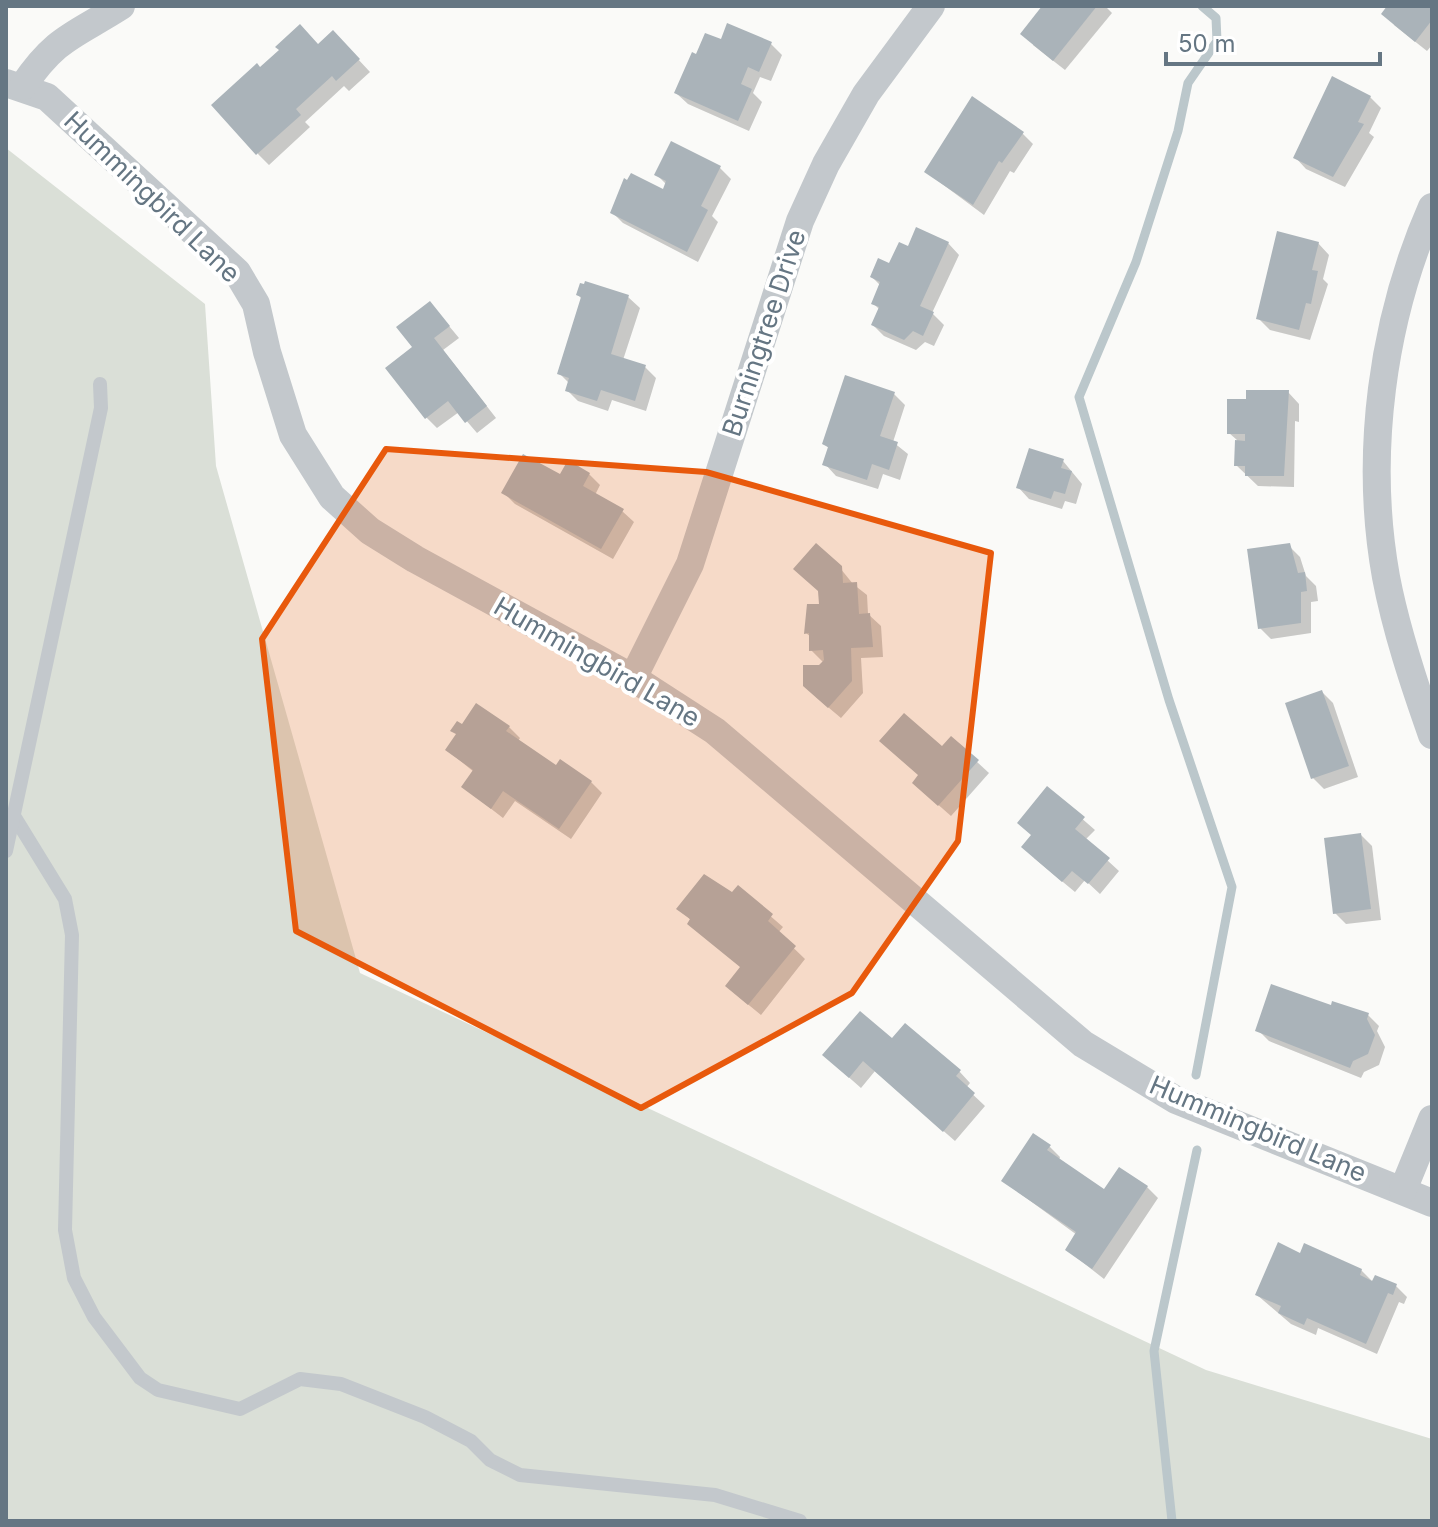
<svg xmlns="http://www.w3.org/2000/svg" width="1438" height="1527" font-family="Inter,sans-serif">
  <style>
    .green { fill: #dadfd7 }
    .shadow { fill: #0003 }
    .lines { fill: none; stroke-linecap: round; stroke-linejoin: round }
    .stream { stroke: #bbc7cb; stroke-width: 9 }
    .building { fill: #aab3b9 }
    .service { stroke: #c3c8cc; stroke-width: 14 }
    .minor { stroke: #c3c8cc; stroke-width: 28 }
    .marked { fill: #e8590c; fill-opacity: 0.2; stroke: #e8590c; stroke-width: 6; stroke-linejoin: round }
    .labels { text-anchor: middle; stroke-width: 8; stroke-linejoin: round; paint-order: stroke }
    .street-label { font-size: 26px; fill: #657683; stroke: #fff }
  </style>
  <rect width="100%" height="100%" fill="#fafaf8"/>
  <!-- green -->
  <polygon class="green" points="6,148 205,304 216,466 360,973 1206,1370 1432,1439 1432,1521 6,1521"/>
  <!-- shadow -->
  <g class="shadow">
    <polygon points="1045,6 1105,6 1112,13 1065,70 1033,45"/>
    <polygon points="1390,6 1432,6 1432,45 1427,51 1394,25"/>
    <polygon points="722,42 771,44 782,55 771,81 760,77 753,93 762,102 749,131 688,104 676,93 697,57"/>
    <polygon points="344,44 370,72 349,91 344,86 305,122 310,127 269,165 258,154 260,70 318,46"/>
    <polygon points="1370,97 1381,108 1369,133 1374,137 1345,187 1306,169 1295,157"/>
    <polygon points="1022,133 1033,144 1014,173 1010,171 984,215 926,172"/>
    <polygon points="672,143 720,168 731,179 712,216 718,222 698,262 623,223 612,212 625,181 664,192 667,185 656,174"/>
    <polygon points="948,243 959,255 932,313 944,325 934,346 925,342 916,350 884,336 873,325 880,310 873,303 881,286 872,277 909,249"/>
    <polygon points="1318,243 1329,255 1323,279 1328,284 1310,340 1270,330 1258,318"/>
    <polygon points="578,295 628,297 640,308 623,360 645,367 656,378 646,411 612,400 608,411 578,401 567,390 569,383 559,373 582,299"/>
    <polygon points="430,303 459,338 443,350 496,418 477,433 459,412 437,428 426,417"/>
    <polygon points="1288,392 1299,404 1299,422 1295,421 1294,487 1258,486 1236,465 1237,440 1229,433"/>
    <polygon points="894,394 905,405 893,442 908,454 900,480 883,474 878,489 836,476 825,464 830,449 824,444"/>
    <polygon points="1063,461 1082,484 1076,504 1065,501 1062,509 1029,499 1018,487"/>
    <polygon points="589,474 600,485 595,495 622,511 634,522 613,559 515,504 504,493 560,477"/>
    <polygon points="1289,546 1300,557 1306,576 1316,586 1318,601 1311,602 1311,633 1271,639 1260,628"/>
    <polygon points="840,568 853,584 867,595 868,614 881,626 883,657 861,658 863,693 841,718 816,697 820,667 824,663 811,650 811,637 806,633"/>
    <polygon points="1322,692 1333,703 1358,777 1324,789 1313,778"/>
    <polygon points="509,727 520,738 518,741 556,767 591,782 602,793 571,839 515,801 503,818 463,787 474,772 447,750"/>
    <polygon points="951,738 989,773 951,816 926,794 921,776"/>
    <polygon points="1048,789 1095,830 1085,840 1119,871 1100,894 1085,880 1075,892 1034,858 1033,836"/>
    <polygon points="1361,835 1372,846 1381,920 1346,924 1335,913"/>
    <polygon points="738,888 783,927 778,933 805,959 761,1015 739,997 742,968 679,909 733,895"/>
    <polygon points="1332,1007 1368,1015 1379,1026 1377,1031 1385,1047 1379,1065 1364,1072 1361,1078 1269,1041 1258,1030"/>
    <polygon points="892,1041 959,1071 970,1083 966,1088 985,1106 955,1141 875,1071 861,1088 836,1066"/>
    <polygon points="1049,1146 1060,1157 1059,1160 1105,1192 1147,1187 1158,1198 1104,1279 1067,1250 1077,1235 1003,1181"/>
    <polygon points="1301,1255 1361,1270 1374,1283 1396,1286 1407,1297 1404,1304 1399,1302 1377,1354 1318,1328 1316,1335 1291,1324 1257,1295"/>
  </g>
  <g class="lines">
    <!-- stream -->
    <g class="stream">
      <polyline points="1196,1075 1232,887 1169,700 1079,397 1136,262 1178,131 1188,83 1217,41 1216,18 1202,6"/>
      <polyline points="1172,1521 1154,1351 1197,1150"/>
    </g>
  </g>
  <!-- building -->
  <g class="building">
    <polygon points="1042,6 1097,6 1053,61 1020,34"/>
    <polygon points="1387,6 1432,6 1432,20 1415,42 1381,14"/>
    <polygon points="727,23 772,42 759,72 748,67 741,84 752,89 738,121 674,93 692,52 696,54 705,33 721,39"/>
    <polygon points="300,24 318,44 333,30 360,59 336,81 332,76 296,109 301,115 256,155 211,105 257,63 260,67 279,50 275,47"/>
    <polygon points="1332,76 1371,96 1358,122 1364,124 1333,177 1293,158"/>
    <polygon points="972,96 1024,132 1002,163 999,161 973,205 924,172"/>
    <polygon points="671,141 721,166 701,206 708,210 687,252 610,213 624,178 627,180 631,173 663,189 666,181 654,175"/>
    <polygon points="916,227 949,242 920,306 934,312 923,336 913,331 904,340 871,325 879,307 871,304 880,282 870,277 878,258 889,263 899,242 908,246"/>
    <polygon points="1277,231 1319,242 1312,270 1318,271 1311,304 1306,303 1299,330 1256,319"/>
    <polygon points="585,281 629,295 611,354 646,365 635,401 601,390 597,401 565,391 569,378 557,374 581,297 576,295 580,283 584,284"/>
    <polygon points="430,301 450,326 434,338 487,406 465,423 448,401 425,419 385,368 412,347 396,327"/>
    <polygon points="845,375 895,392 880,436 898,442 889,470 872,464 867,480 822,465 828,447 822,444"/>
    <polygon points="1246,390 1289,390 1284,476 1245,476 1245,466 1234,466 1235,440 1245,441 1245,434 1227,434 1227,399 1246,399"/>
    <polygon points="1029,448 1064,459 1061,468 1072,471 1065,494 1054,491 1051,499 1016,488"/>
    <polygon points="523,454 560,474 568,460 590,473 583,486 624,509 601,549 501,493"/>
    <polygon points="816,543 842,566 843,583 857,582 859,614 870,613 873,647 851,648 852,681 828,708 803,686 803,665 819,665 824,660 823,650 809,651 809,633 804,634 807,604 819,604 818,591 793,569"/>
    <polygon points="1290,543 1298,573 1305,572 1307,591 1301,592 1301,623 1258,629 1247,549"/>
    <polygon points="1322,690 1349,766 1311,779 1285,703"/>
    <polygon points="476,703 510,726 506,731 556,765 560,759 592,781 559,829 503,791 491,809 461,787 473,770 445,750 456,734 450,731 457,721 462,724"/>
    <polygon points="904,713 942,746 951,736 979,760 938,806 912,783 918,775 879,741"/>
    <polygon points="1047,786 1085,817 1075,829 1110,858 1088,884 1072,871 1062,882 1021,847 1031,835 1017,823"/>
    <polygon points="1361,833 1371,909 1333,914 1324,838"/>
    <polygon points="704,874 732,892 738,885 773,914 768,921 796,946 748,1005 725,986 740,967 687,924 690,919 676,909"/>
    <polygon points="1271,984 1331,1005 1332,1001 1369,1013 1367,1019 1375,1035 1368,1054 1353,1061 1350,1068 1255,1031"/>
    <polygon points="860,1011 892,1038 905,1023 961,1070 956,1076 975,1093 943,1132 863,1061 849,1078 822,1055"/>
    <polygon points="1033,1133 1051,1145 1047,1150 1104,1189 1119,1167 1148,1186 1092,1269 1065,1250 1076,1232 1001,1181"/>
    <polygon points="1278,1242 1300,1253 1304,1243 1362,1269 1360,1275 1372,1281 1375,1275 1397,1284 1393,1295 1388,1293 1366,1344 1307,1318 1304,1325 1278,1313 1281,1306 1255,1295"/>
  </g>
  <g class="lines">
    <!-- service -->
    <g class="service">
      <polyline points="14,816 65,899 72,935 65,1230 74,1278 94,1317 140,1378 158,1390 240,1409 300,1379 341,1384 425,1417 471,1441 490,1460 520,1475 715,1495 800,1521"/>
      <polyline points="6,851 101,408 100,384"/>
    </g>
    <!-- minor -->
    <g class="minor">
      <polyline points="6,83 47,97 237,272 256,304 267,352 293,435 332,497 370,531 415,559 633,678 715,731 1083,1044 1176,1100 1432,1203"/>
      <path d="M23 86C56 37 74 36 121 6"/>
      <path d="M1432 207C1382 320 1364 455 1386 577 1396 630 1414 684 1432 735"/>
      <polyline points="633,678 690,564 800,221 826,164 866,94 931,6"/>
      <polyline points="1403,1190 1432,1119"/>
    </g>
  </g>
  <!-- marked area -->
  <path class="marked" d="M386 449 706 472 991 553 958 841 852 993 641 1108 296 931 262 639Z"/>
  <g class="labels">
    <!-- street labels -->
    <g class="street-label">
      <text transform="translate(152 197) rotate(44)" y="9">Hummingbird Lane</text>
      <text transform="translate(764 333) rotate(-72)" y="9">Burningtree Drive</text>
      <text transform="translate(597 662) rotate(30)" y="9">Hummingbird Lane</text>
      <text transform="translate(1258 1129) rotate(23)" y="9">Hummingbird Lane</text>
    </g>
  </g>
  <!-- border -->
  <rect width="1438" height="1527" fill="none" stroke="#657683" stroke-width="16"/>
  <!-- scale -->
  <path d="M1166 52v12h214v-12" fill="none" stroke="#657683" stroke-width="4"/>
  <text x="1178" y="52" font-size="24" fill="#657683" stroke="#ffffff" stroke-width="6" paint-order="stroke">50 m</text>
</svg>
